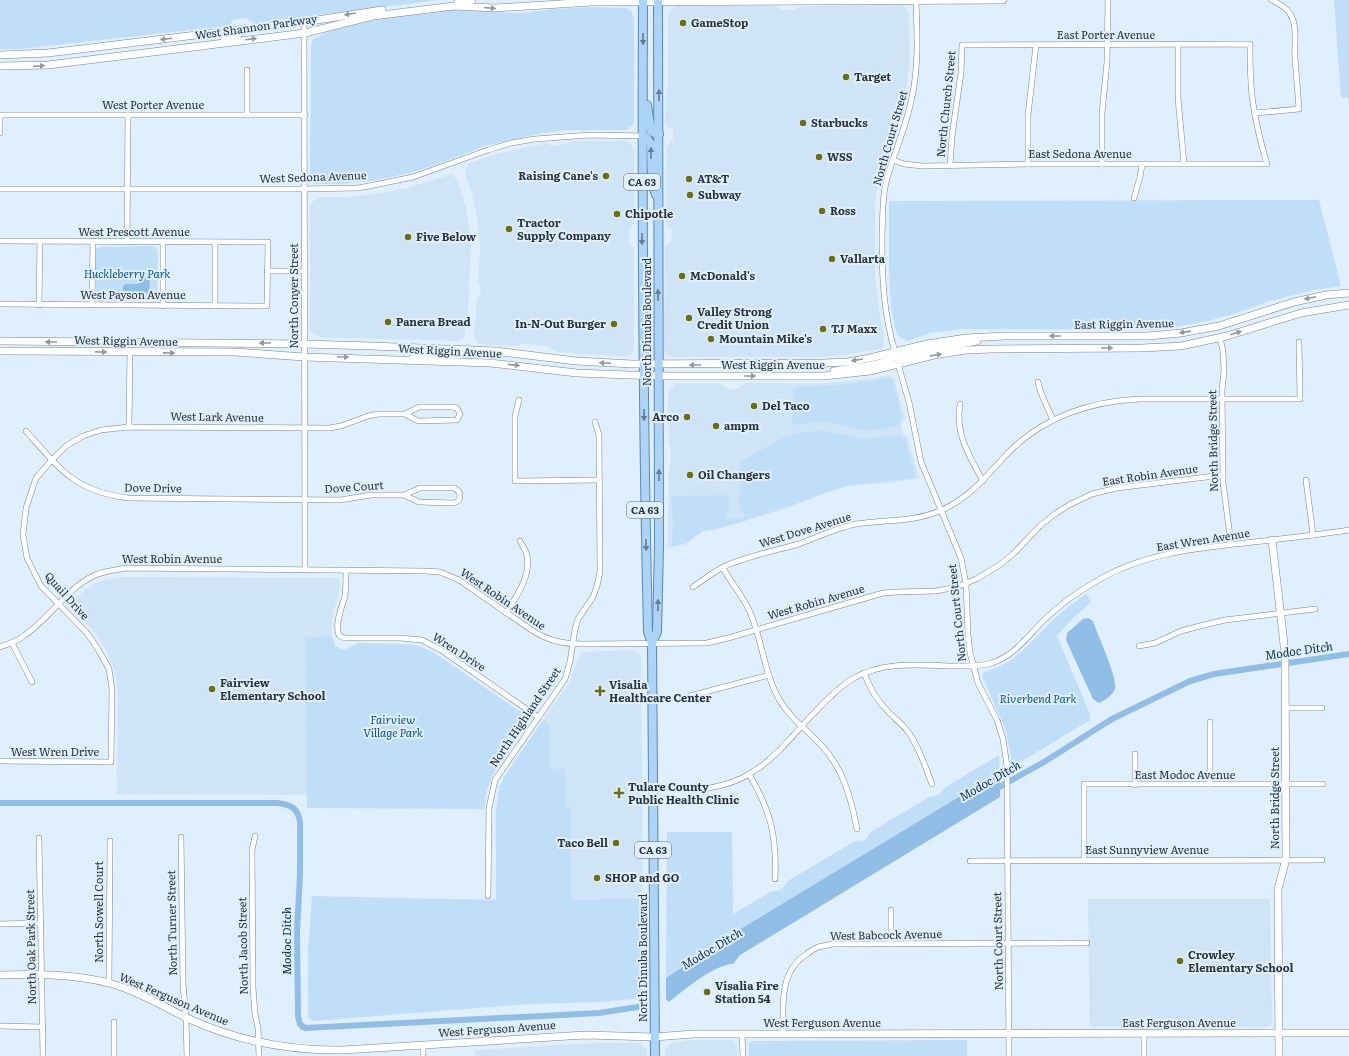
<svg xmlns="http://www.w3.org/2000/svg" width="1349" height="1056" font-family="Literata,serif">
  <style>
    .built { fill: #cfe4f7 }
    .green { fill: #c1def9 }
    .water { fill: #90bee7 }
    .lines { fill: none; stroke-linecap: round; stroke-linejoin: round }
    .stream { stroke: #90bee7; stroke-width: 2 }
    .canal { stroke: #90bee7; stroke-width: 6 }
    .street-casing { stroke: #768491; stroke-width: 6 }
    .secondary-casing { stroke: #768491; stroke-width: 8 }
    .primary-casing { stroke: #5c89af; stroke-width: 10 }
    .street { stroke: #fff; stroke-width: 5 }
    .secondary { stroke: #fff; stroke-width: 7 }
    .primary { stroke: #add4f6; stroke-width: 8 }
    .oneway { fill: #96989b }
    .oneway2 { fill: #667b8d }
    .poi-dot { fill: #6e6e11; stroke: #dfeffd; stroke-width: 1.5 }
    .labels { text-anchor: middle; stroke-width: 4; stroke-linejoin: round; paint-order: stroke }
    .shield { fill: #dfeffd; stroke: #626b72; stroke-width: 1 }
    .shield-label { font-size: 10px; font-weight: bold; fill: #2c3237 }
    .poi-label { font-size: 11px; font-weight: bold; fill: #2c3237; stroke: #dfeffd; text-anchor: start }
    .street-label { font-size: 11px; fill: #2c3237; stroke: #dfeffd }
    .park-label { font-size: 11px; font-style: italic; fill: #085486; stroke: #dfeffd }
    .water-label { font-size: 12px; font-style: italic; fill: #092d48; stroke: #dfeffd }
  </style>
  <rect width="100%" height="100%" fill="#dfeffd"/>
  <!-- built -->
  <g class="built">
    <polygon points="900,5 906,8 909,14 910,57 906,90 899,122 879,179 875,202 875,277 879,310 884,338 883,347 880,349 856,353 823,357 673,357 666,355 664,348 665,248 667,244 672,241 672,230 668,227 666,224 667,147 673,139 673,130 667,127 665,123 668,84 668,15 671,9 676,6 776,6 782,10 794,10 800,6"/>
    <polygon points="572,141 626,141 632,145 634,151 634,224 629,230 629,243 634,249 634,345 632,353 628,356 622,356 558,352 546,346 524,344 512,346 478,344 474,336 477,299 480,295 481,287 478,282 480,251 477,217 472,194 465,173 468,164 493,155 523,148 547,143 552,146 567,144"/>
    <polygon points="452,174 457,180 466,208 471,244 468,306 464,338 458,341 319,337 310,331 310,204 319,197 345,197 377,194 407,188"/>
    <polygon points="888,375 894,379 905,419 901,423 903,434 907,436 916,468 920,478 889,483 852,485 827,492 788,508 718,529 703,531 686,544 668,548 669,468 671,463 671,448 669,443 668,391 676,383 720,383 728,389 739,388 746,383 828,383 870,379"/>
    <polygon points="124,577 337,578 340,581 338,598 333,613 331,628 332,636 305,637 307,795 117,794 118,694 116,676 110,658 100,640 94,631 73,609 71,605 72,602 84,591 94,584 104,580"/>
    <polygon points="635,650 641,656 643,898 571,900 571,807 565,807 565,769 549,768 550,727 543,720 570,681 579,656 583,652"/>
    <polygon points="1088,899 1270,899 1272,1024 1269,1027 1090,1026"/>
    <polygon points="689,1040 733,1040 737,1044 737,1056 665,1056 665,1051 670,1044"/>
    <polygon points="597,1043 640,1043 647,1050 647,1056 475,1056 475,1050"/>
  </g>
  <!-- green -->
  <g class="green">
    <polygon points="0,0 440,0 253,23 249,21 247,18 232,20 231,24 227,26 21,49 0,49"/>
    <polygon points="1334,0 1349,0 1349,106 1348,98 1341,98"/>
    <polygon points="592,7 626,8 631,11 634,17 634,120 632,126 626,130 567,130 542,133 485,146 438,164 410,173 371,181 340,184 315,184 311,182 310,179 311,45 313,39 332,30 389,17 462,8 505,13 522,13 554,9"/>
    <polygon points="1319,200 1341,286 1314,290 1270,301 1234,314 1208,321 1158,330 963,329 930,333 907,341 897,335 891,307 889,271 889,201"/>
    <polygon points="152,246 156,248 158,252 157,295 156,299 152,301 101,301 97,299 96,295 96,251 97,248 100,247"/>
    <path d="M888 378 893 381 902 419 900 422V425C890 427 877 431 866 430 851 429 838 422 823 422 814 421 799 426 792 424L793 390 796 387C827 386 858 384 888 378Z"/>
    <polygon points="815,431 832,432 866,439 901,434 902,437 905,438 916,478 846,486 747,520 718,528 703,531 686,543 671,546 673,528 672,496 729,495 730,509 726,515 726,519 744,518 744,514 739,509 740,461 754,454 780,439 799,433"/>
    <path d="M1086 594 1091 602 1068 623 1057 636 1090 714V720L1022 761 1012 763 1009 747 1005 728 982 676 984 672C1018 662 1028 644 1052 621 1063 611 1074 602 1086 594Z"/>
    <polygon points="332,636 335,646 345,650 358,643 402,644 419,646 433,652 528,717 528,722 493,774 486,793 485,809 307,808 305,637"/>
    <polygon points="543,720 550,726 549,768 565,769 565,807 571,807 571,900 643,898 643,998 600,1002 529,1004 313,1021 308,1017 308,951 312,896 496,900 496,811 499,788 504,777"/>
    <path d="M999 755 1000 772 737 931 666 978 667 832H732L733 914 772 891C779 892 784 889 786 882L855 841C862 843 867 840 869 833L929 797C936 796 941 795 944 788Z"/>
    <polygon points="967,1040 967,1056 749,1056 749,1044 752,1041"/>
  </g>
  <!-- water -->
  <g class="water">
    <polygon points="144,276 148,276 150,279 149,292 147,293 126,293 123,290 123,287 125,284 137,284 140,283 141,278"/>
    <path d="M1088 618 1093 621C1097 634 1118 678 1115 689 1113 695 1105 700 1099 703L1093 699 1066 640 1067 633 1083 619Z"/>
    <path d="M1000 772V797L740 955 733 964C715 964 684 990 669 1002L666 999V978L737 931Z"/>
  </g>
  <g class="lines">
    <!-- stream -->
    <polyline class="stream" points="301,1029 303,1027"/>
    <!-- canal -->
    <g class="canal">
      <polyline points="994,790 1044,762 1112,719 1190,681 1214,674 1349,654"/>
      <path d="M0 803H278C291 805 298 808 300 822V875L297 931 298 1016 300 1024 305 1028 599 1013 644 1006"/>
    </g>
    <defs>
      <g id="street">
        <polyline points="304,22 305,570"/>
        <polyline points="1178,45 1178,98 1184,164"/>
        <polyline points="247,70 247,115"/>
        <path d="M1255 113 1299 109C1298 92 1296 74 1295 57 1294 45 1297 32 1293 20 1290 10 1281 4 1271 0"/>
        <polyline points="0,133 0,115 305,115"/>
        <path d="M893 160 904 164 923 166 1028 164H1267C1261 144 1256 124 1253 103 1250 84 1250 64 1250 44L962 45 961 73 952 136 950 165"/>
        <polyline points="1028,164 1028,115 1036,45"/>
        <polyline points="1102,164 1102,113 1107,62 1108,0"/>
        <polyline points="0,189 304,189 358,188 374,185 413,177 488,150 511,143 535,139 590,135 643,136"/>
        <polyline points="1134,198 1140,177 1142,165"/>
        <polyline points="0,241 268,242 267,306 0,304"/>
        <polyline points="127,241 128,115"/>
        <polyline points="267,271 304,271"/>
        <polyline points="39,305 40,241"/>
        <polyline points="92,305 93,241"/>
        <polyline points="163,306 163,242"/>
        <polyline points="215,306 215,242"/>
        <polyline points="1220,338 1223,351 1224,371 1222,390 1223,482 1231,544"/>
        <path d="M895 352C883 311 882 277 882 235 883 215 882 194 888 175 896 148 907 124 912 97 919 64 917 33 916 0"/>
        <polyline points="898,364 909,402 921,462 961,558 966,584 968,635 970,653 978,683 997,720 1003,739 1007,766 1009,1056"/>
        <polyline points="1038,382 1041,393 1053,420"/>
        <polyline points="519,400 515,416 515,481 599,480"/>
        <path d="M960 404C955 435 969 455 983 481"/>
        <polyline points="129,427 130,352"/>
        <path d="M26 431C60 469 74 491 128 498L340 500 371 495H404L419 502 454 503C462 500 462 492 454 488H420L404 495"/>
        <polyline points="1306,480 1313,535"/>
        <path d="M723 568C731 583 743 596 750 612 762 640 764 672 779 699 789 717 806 729 820 744 843 767 851 798 857 829"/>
        <path d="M346 570C346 579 346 588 345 596 342 607 336 620 338 631 338 636 342 638 347 638H400L422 640 441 650 538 717"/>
        <path d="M693 587C703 580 712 573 723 567 747 556 774 551 799 544 818 537 836 528 856 524 887 519 912 523 942 510 972 496 987 475 1008 453 1043 417 1091 401 1140 399H1300L1299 342"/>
        <path d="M506 613C517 596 533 573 526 552 524 548 522 545 520 541"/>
        <polyline points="12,643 32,682"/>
        <polyline points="1139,646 1155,643 1181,631 1204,625 1225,620 1315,609"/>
        <path d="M0 647C9 644 18 641 25 635 50 618 67 588 95 575 105 571 115 570 126 568L425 571 440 572 459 580 533 631C549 641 564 644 583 644L707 643 728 638 883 593 897 592 936 591 957 587 976 579 998 566 1012 555 1041 525 1055 514 1069 505 1092 494 1117 488 1223 475"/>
        <path d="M864 673C869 686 875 698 885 708 892 717 902 723 909 733 920 749 925 766 932 784"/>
        <polyline points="690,696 769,675"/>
        <polyline points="1285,708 1322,708"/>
        <polyline points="1210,722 1210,784"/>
        <polyline points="1135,754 1135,785"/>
        <polyline points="0,761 111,762 112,689 109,669 98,649 87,633 41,586 27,558 23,535 26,508 36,478 52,460 66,446 83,436 101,430 129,427 329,428 341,426 368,416 379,414 405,414 418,421 457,420 460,414 457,408 453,407 419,407 405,414"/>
        <path d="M749 774C771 811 777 837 775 879"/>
        <path d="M691 790C714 788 735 784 754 771 777 757 796 731 815 712 827 699 839 687 854 678 884 661 919 665 952 666 966 666 979 667 992 663 1015 655 1027 637 1043 621 1060 604 1079 591 1100 579 1152 549 1213 547 1272 540 1298 537 1323 534 1349 530"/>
        <polyline points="255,836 252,850 253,988 255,1014 258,1028 259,1056"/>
        <polyline points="181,837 183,984 186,1018 187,1056"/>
        <polyline points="39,838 43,1056"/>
        <polyline points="1084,860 1084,784 1323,784"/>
        <polyline points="970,861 1322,860"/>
        <polyline points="488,896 489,808 495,780 565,679 570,662 575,629 578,619 593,597 597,586 600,572 599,435 595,422"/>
        <polyline points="0,924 41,923"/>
        <polyline points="891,944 891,910"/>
        <polyline points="109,983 110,841"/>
        <polyline points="0,1026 43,1027"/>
        <polyline points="742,1034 743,1056"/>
        <path d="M783 1034C783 1005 779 971 807 954 810 951 814 949 818 947 823 946 828 945 833 944L1087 943"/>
        <polyline points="1144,1034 1144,1056"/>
        <polyline points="423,1045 423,1056"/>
        <polyline points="114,1056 114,1022"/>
      </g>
      <g id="secondary">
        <polyline points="458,2 472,0"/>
        <polyline points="224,38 236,36 245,29"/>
        <polyline points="0,55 48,53 304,22 382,10"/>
        <polyline points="0,66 48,65 305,33 373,16 454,6 495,8 592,2 1003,0"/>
        <polyline points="0,341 304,344 372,346 495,351 576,361 632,364 824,363 848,362 870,358 927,344 966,338 1005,336 1148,336 1181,333 1219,326 1294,302 1326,295 1349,293"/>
        <polyline points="0,351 235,352 304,357 490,363 577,373 629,375 670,376 824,376 870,371 934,355 966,350 992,349 1142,348 1181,346 1227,336 1301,313 1349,305"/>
        <polyline points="413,358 424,355 461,355 468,349"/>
        <polyline points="898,364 899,360 902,356 926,350 977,341"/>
        <path d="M834 371C848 368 887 366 895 356V352"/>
        <polyline points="1272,540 1283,635 1285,655 1286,859 1278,889 1279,1056"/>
        <path d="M0 975C37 974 73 974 109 983 137 991 161 1005 187 1018 237 1041 288 1051 343 1050L585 1035 654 1037 694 1034 1349 1033"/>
      </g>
      <g id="primary">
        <path d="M643 0C642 211 643 422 648 632L652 643 655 1056"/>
        <polyline points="647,105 651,131 654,133 659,134"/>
        <polyline points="643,136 646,137 651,144 652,182 656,195"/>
        <polyline points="652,643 657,632 659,546 658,0"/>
      </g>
    </defs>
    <!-- street casing -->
    <use href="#street" class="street-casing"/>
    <!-- secondary casing -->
    <use href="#secondary" class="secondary-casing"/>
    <!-- primary casing -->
    <use href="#primary" class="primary-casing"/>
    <!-- street -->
    <use href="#street" class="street"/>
    <!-- secondary -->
    <use href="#secondary" class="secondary"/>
    <!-- primary -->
    <use href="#primary" class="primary"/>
  </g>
  <!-- one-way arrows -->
  <defs><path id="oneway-solid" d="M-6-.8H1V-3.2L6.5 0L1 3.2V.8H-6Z"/></defs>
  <g class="oneway">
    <use href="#oneway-solid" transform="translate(490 8) rotate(5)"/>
    <use href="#oneway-solid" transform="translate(350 14) rotate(171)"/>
    <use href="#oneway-solid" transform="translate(166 39) rotate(173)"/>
    <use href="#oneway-solid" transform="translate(251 39) rotate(-7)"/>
    <use href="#oneway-solid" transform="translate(39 66) rotate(-4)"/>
    <use href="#oneway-solid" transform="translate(1310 298) rotate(169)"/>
    <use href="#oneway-solid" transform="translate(1185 332) rotate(172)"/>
    <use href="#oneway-solid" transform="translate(1236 333) rotate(-18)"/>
    <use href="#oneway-solid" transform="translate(1055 336) rotate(180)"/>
    <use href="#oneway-solid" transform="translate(51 342) rotate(-180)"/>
    <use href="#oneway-solid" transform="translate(265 343) rotate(-180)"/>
    <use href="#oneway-solid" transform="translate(1107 348)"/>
    <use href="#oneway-solid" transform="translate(101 352) rotate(1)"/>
    <use href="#oneway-solid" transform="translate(169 353) rotate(1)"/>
    <use href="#oneway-solid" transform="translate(936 355) rotate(-11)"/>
    <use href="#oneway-solid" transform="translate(343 357) rotate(2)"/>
    <use href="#oneway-solid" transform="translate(857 360) rotate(171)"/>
    <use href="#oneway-solid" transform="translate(605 363) rotate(-177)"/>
    <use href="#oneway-solid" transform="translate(514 365) rotate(6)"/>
    <use href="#oneway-solid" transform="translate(695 365) rotate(180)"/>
    <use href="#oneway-solid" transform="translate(750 376)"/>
  </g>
  <g class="oneway2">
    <use href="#oneway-solid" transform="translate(643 39) rotate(90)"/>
    <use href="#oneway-solid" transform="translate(659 95) rotate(-90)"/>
    <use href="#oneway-solid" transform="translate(651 153) rotate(-91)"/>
    <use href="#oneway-solid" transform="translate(642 239) rotate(90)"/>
    <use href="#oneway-solid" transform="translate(658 295) rotate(-90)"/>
    <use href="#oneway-solid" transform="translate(644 415) rotate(90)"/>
    <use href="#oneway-solid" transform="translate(659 475) rotate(-90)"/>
    <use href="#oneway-solid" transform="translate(646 545) rotate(89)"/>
    <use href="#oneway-solid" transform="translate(658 605) rotate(-89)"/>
  </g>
  <!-- markers -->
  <g class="poi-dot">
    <circle cx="683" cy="23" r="4"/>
    <circle cx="846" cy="77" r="4"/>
    <circle cx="803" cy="123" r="4"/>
    <circle cx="819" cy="157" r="4"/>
    <circle cx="606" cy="176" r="4"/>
    <circle cx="689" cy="179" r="4"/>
    <circle cx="690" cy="195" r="4"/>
    <circle cx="822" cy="211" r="4"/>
    <circle cx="617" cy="214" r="4"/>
    <circle cx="509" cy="229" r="4"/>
    <circle cx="408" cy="237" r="4"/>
    <circle cx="832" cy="259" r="4"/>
    <circle cx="682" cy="276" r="4"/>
    <circle cx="689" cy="318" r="4"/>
    <circle cx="388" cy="322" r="4"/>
    <circle cx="614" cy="324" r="4"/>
    <circle cx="823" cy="329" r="4"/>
    <circle cx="711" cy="339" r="4"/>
    <circle cx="754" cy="406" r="4"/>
    <circle cx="687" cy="417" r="4"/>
    <circle cx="716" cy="426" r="4"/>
    <circle cx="690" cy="475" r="4"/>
    <circle cx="212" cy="689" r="4"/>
    <path d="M598 685h4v4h4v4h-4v4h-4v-4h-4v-4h4z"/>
    <path d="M617 787h4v4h4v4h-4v4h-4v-4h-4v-4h4z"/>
    <circle cx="616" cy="843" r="4"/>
    <circle cx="597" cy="878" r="4"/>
    <circle cx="1180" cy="961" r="4"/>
    <circle cx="707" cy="992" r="4"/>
  </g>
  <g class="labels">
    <!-- shield labels -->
    <g class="shield">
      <rect x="624" y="174" width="36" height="16" rx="3"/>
      <rect x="627" y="502" width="36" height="16" rx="3"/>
      <rect x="635" y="842" width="36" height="16" rx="3"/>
    </g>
    <g class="shield-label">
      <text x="642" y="186">CA 63</text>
      <text x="645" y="514">CA 63</text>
      <text x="653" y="854">CA 63</text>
    </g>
    <!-- poi labels -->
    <g class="poi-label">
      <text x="691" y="27">GameStop</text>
      <text x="854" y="81">Target</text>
      <text x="811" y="127">Starbucks</text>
      <text x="827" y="161">WSS</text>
      <text x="598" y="180" text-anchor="end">Raising Cane's</text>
      <text x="697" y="183">AT&amp;T</text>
      <text x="698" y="199">Subway</text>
      <text x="830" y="215">Ross</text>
      <text x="625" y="218">Chipotle</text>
      <text x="517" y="227">Tractor<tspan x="517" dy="13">Supply Company</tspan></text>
      <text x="416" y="241">Five Below</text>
      <text x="840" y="263">Vallarta</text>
      <text x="690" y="280">McDonald's</text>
      <text x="697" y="316">Valley Strong<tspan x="697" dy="13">Credit Union</tspan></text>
      <text x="396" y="326">Panera Bread</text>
      <text x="606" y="328" text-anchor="end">In-N-Out Burger</text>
      <text x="831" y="333">TJ Maxx</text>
      <text x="719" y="343">Mountain Mike's</text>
      <text x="762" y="410">Del Taco</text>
      <text x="679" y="421" text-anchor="end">Arco</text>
      <text x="724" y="430">ampm</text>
      <text x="698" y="479">Oil Changers</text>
      <text x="220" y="687">Fairview<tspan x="220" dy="13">Elementary School</tspan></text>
      <text x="609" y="689">Visalia<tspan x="609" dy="13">Healthcare Center</tspan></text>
      <text x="628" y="791">Tulare County<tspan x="628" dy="13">Public Health Clinic</tspan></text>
      <text x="608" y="847" text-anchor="end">Taco Bell</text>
      <text x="605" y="882">SHOP and GO</text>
      <text x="1188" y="959">Crowley<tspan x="1188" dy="13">Elementary School</tspan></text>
      <text x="715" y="990">Visalia Fire<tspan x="715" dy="13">Station 54</tspan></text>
    </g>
    <!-- street labels -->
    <g class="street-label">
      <text transform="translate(256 27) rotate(-8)" y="4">West Shannon Parkway</text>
      <text x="1106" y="39">East Porter Avenue</text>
      <text transform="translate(946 104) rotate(-84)" y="4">North Church Street</text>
      <text x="153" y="109">West Porter Avenue</text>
      <text transform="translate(890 138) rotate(-74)" y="4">North Court Street</text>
      <text x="1080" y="158">East Sedona Avenue</text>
      <text transform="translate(313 177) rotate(-2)" y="4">West Sedona Avenue</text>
      <text x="134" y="236">West Prescott Avenue</text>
      <text x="133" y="299">West Payson Avenue</text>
      <text transform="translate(294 296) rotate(-90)" y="4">North Conyer Street</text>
      <text transform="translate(647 322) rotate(-90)" y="4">North Dinuba Boulevard</text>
      <text transform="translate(1124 324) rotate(-1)" y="4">East Riggin Avenue</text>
      <text transform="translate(126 341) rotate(1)" y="4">West Riggin Avenue</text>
      <text transform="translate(450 351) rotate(3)" y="4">West Riggin Avenue</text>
      <text x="773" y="369">West Riggin Avenue</text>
      <text transform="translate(217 417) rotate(1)" y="4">West Lark Avenue</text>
      <text transform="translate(1213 441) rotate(-91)" y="4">North Bridge Street</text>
      <text transform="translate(1150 475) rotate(-8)" y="4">East Robin Avenue</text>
      <text transform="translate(354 487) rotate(-4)" y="4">Dove Court</text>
      <text transform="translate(153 488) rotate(1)" y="4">Dove Drive</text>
      <text transform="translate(805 530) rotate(-17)" y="4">West Dove Avenue</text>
      <text transform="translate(1203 540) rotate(-9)" y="4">East Wren Avenue</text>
      <text x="172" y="563">West Robin Avenue</text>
      <text transform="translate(67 596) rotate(48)" y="4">Quail Drive</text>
      <text transform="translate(503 599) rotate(34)" y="4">West Robin Avenue</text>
      <text transform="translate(816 602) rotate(-16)" y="4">West Robin Avenue</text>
      <text transform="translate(957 613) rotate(-96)" y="4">North Court Street</text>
      <text transform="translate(459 652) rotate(33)" y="4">Wren Drive</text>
      <text transform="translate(525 717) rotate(-56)" y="4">North Highland Street</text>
      <text x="55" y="756">West Wren Drive</text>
      <text x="1185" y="779">East Modoc Avenue</text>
      <text transform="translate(1275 798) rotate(-90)" y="4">North Bridge Street</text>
      <text x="1147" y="854">East Sunnyview Avenue</text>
      <text transform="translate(99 912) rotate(-90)" y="4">North Sowell Court</text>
      <text transform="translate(172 923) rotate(-91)" y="4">North Turner Street</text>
      <text transform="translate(886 935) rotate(-1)" y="4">West Babcock Avenue</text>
      <text transform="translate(998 941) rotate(-91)" y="4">North Court Street</text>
      <text transform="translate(243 946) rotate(-91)" y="4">North Jacob Street</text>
      <text transform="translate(31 947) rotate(-91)" y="4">North Oak Park Street</text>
      <text transform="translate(643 958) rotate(-90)" y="4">North Dinuba Boulevard</text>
      <text transform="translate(174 999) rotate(23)" y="4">West Ferguson Avenue</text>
      <text x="822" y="1027">West Ferguson Avenue</text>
      <text x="1179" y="1027">East Ferguson Avenue</text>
      <text transform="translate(497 1029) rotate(-4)" y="4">West Ferguson Avenue</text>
    </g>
    <!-- park labels -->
    <g class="park-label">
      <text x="127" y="278">Huckleberry Park</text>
      <text x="1038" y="703">Riverbend Park</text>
      <text x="393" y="724">Fairview<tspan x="393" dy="13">Village Park</tspan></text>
    </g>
    <!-- water labels -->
    <g class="water-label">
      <text transform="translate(1299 651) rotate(-8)" y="4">Modoc Ditch</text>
      <text transform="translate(990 781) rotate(-30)" y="4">Modoc Ditch</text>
      <text transform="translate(287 941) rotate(-90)" y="4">Modoc Ditch</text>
      <text transform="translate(712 949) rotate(-31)" y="4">Modoc Ditch</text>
    </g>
  </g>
</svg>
